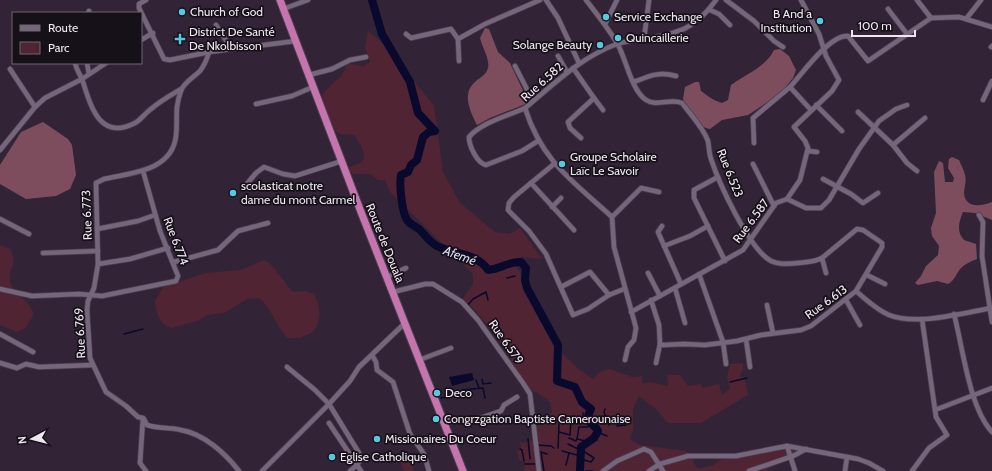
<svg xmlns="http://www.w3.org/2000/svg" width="992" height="471" font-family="Cabin,sans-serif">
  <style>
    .green { fill: #502433 }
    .forest { fill: #7e4d5d }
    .water { fill: #09092d }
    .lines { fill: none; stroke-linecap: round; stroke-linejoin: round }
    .stream { stroke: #09092d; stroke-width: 1.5 }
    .river { stroke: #09092d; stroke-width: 8 }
    .minor-casing { stroke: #4c4150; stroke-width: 6 }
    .highway-casing { stroke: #4c4150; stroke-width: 9 }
    .minor { stroke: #76667b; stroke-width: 4.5 }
    .highway { stroke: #c574ad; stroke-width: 7 }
    .poi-dot { fill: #56c9e1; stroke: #161018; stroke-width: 1.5 }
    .labels { text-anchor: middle; stroke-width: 3.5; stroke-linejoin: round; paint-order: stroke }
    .poi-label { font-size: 12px; fill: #efe6f2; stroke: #161018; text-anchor: start }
    .street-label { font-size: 12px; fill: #efe6f2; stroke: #161018 }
    .water-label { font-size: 13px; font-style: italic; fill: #d8defb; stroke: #161018 }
  </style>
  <rect width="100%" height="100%" fill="#322436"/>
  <!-- green -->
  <g class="green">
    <path d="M368 31 385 45 434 106 443 172 460 203 495 232 509 234 520 228 542 259 521 257 513 264C526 277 520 276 526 290 541 327 558 357 593 379L598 373 609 369 632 377 642 376V384L650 382 668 386 667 375H680L688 386 701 384 702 388 719 384 722 395 730 389 727 377 730 364 743 363V369L740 375 741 378 744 377 748 395 701 423H668L657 410 639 396 633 409V430L630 438 632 441 640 445 686 451C693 455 692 465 699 469L713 465 729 454 793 445 795 449 793 454 766 471H524L525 462 520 461 517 452 521 447 520 442 525 443 534 439 533 426 542 425 547 415 552 413 550 402 538 393 524 388C511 352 490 325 463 298L473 284V274L390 192 385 180H378L370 174H353L349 170 350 167C354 165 359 164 362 161 368 155 358 140 354 135 349 133 342 136 338 133 329 125 324 104 322 94 329 88 333 82 341 77 350 60 344 63 363 66L370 62 365 47Z"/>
    <path d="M0 245 10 249C19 265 7 268 10 282 12 293 29 299 34 314L25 328 17 332 0 325Z"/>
    <path d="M264 260C274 264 285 284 293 292L306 291 314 294C321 307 322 320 313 332L300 338H287C277 326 271 308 259 298L247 299 224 313 208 315 197 321 171 328C159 324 156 313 155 301L163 287 206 273 241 270Z"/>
    <polygon points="409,458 414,471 404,471 400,461"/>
  </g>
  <!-- forest -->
  <g class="forest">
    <path d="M485 28 489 29 498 52 510 63 527 99V103L523 105 490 118 477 125C471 113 462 95 473 84 478 78 486 76 488 68 490 59 482 47 480 38Z"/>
    <path d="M780 49 789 56 796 70 793 78 780 94 748 115 722 120 710 129C697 128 689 109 683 99L685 87 695 82H699L701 91C708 96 714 101 722 103L728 100 731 85C746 74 766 67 774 50Z"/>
    <polygon points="43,122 68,139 72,145 76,175 70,189 56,196 26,199 0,184 0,165 21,132"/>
    <path d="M952 157 959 160C961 165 964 170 965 175 967 181 964 187 964 194 966 209 982 206 992 202V220L975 213 963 212C959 221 956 232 964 240L976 244 977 259C971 261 965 264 960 269 956 274 955 280 948 284L937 281 918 285 915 283 921 276 926 266 938 255 939 246 932 236 931 228 936 213 934 172 939 161 943 163 945 182H953L954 178 948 168 949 159Z"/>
  </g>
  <!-- water -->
  <polygon class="water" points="472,373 474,380 452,386 449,377"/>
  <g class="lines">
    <!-- stream -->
    <g class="stream">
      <polyline points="507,278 515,276"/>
      <polyline points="467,306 473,299 486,292 488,300"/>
      <polyline points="124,334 143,329"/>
      <polyline points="482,379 483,384 491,383"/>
      <polyline points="476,380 479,388"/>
      <polyline points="730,382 747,378"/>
      <polyline points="449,389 451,395"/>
      <polyline points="456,395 462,390 483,388 485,398"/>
      <polyline points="441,398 450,396"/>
      <polyline points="605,409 604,412 609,425"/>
      <polyline points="574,418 576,420 583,417 583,413"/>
      <polyline points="617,426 626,425"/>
      <polyline points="559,432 570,435 571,420"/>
      <polyline points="597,432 607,436"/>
      <polyline points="569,438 576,441 577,439 590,442"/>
      <polyline points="528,439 530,459"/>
      <polyline points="577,439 579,427 587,427 589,426"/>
      <polyline points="568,444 578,449"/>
      <polyline points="537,445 551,446 554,448"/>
      <polyline points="558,448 559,424"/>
      <polyline points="520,449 522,450 524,461"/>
      <polyline points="580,449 594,458 591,462 580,459"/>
      <polyline points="562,451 577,455"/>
      <polyline points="525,464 537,464"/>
      <polyline points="543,465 541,452 547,454"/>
      <polyline points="543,465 544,471"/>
      <polyline points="566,465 569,453"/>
      <polyline points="586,471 593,471"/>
    </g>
    <!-- river -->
    <path class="river" d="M372 0 382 34 410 82 418 113 435 131 429 132 423 137 417 160 411 165 408 172 401 175C399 184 402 213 407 220 411 226 417 226 421 231 427 237 431 244 439 247 456 254 478 254 488 270 501 269 509 261 521 262L526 268 525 280 527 288 558 345 557 381 575 387 582 402 591 409C583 425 592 420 598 431L594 438 581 447 580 471"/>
    <defs>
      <g id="minor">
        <polyline points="146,0 139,4 139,8 164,59 170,60 209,52"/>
        <polyline points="546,0 558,18 579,63"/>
        <path d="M586 0C597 14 608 28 617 43 626 58 631 90 646 100 657 107 670 98 682 103 690 114 703 127 708 141 709 147 709 153 711 159 719 183 749 249 771 261 779 265 790 264 798 263 806 262 815 262 822 258L826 273"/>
        <polyline points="726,0 754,21 774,41 783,47"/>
        <polyline points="917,0 931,18"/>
        <polyline points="283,9 308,0"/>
        <polyline points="888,9 907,34"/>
        <polyline points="710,10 719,14 730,25"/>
        <polyline points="88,13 89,11"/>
        <polyline points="966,19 981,0"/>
        <polyline points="605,24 617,0"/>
        <polyline points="216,25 231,48"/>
        <polyline points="406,34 411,38 451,29 458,39 459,61"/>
        <polyline points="458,39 485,24 540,0"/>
        <polyline points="644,39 649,0"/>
        <polyline points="141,40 153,33"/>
        <polyline points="991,47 992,46"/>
        <polyline points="558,56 567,72"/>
        <path d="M75 63C77 72 81 75 83 82 91 107 100 141 135 123 141 120 145 113 151 109 160 101 171 95 181 89"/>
        <polyline points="87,63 89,74"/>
        <polyline points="515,66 533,101"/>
        <polyline points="573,68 594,98 568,122 570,128 581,138"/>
        <polyline points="10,69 35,107"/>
        <polyline points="309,75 332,69 350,60 366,57"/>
        <path d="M634 82C649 76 659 71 676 76"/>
        <polyline points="594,98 603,110"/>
        <polyline points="983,100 992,81"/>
        <polyline points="256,104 292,96 313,87"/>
        <polyline points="816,105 842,131"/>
        <path d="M525 108C508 116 482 122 469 137 469 146 477 163 486 165L522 151 538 141"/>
        <path d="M811 110 790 87C802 74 830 34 848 36L868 61 931 18 959 17 992 27"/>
        <polyline points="858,112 893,145 907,163 917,171"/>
        <polyline points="754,143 753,118 790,87"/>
        <polyline points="893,145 925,118"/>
        <polyline points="0,150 35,107 45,98 82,79 106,63"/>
        <polyline points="808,151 817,152"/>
        <polyline points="554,164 514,197 509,203 508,210 529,231 546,254 573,315 588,309 609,295 624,289"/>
        <polyline points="753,164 774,206"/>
        <polyline points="718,177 694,190 694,198 725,261"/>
        <polyline points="823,179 851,194 863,203 878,193"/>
        <polyline points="531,183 574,230"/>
        <polyline points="246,185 256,173 264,167 283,174 295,176 342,161"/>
        <polyline points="787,199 806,208 821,208 829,200 859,149 879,121 896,109 907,105"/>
        <polyline points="552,207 561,198"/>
        <polyline points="979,215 983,222 982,256 992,322"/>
        <polyline points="612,217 641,188 659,192"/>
        <polyline points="0,219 29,234"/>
        <polyline points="662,226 658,232 681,284"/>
        <polyline points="97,229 138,221 155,215"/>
        <polyline points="664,246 690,236 708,226"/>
        <polyline points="43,253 98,251"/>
        <polyline points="822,258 857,229 863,230 882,243 882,247 856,291"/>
        <polyline points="174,262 218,250 238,231 268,223"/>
        <polyline points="98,264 130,259 168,248"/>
        <polyline points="648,273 660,296"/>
        <polyline points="699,274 723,342 726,364"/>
        <polyline points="867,275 885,284"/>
        <polyline points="387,277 406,268"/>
        <polyline points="561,287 590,272 609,295"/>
        <polyline points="675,288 685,323"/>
        <polyline points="0,289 32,296 79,294 102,296 176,281 178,276 160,231 143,171"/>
        <polyline points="393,292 425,284 433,284 462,302 478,320 523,383 530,394 539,471"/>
        <path d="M651 300 659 325 660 344 663 345 684 344 705 345 737 341 761 335 801 330 811 326 856 291C866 300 877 310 889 315 916 326 963 313 992 308"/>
        <polyline points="846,300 860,325"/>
        <polyline points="767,305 773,333"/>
        <polyline points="631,312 743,250 776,203 787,199 800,180 808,148 805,141 794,127 832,91 839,80 826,56 819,34 801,0"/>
        <path d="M954 314C963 348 969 407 992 432"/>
        <polyline points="922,319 935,410 992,388"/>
        <polyline points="0,334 33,352"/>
        <polyline points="746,339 750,367"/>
        <polyline points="372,355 376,362 377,370 393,382 410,434 424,454 429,471"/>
        <polyline points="419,360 451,348"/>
        <path d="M625 360 628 347 634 340 636 328 614 247 612 217C573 181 542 162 525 108 554 84 581 57 617 44 625 41 634 41 641 40 677 33 694 31 716 0"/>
        <polyline points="0,363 17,368 26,364 39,367 93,365"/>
        <polyline points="656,363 660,344"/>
        <polyline points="287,367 315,390 329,404 350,381 359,367 405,323"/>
        <polyline points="441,418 469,422 501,411 504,405 517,397"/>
        <path d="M144 419 147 425C159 429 169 427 181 430 204 434 225 453 239 471"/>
        <polyline points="787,446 795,471"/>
        <path d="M146 471 140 463 143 418 138 417 126 406 106 392 90 358 87 310 88 301 94 288 98 264 96 183 104 179C131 173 172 171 176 136 178 119 174 109 181 91 183 83 194 77 200 71 204 66 207 59 209 52L296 41"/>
        <polyline points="262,471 329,404 359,453 361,459 357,465 329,423"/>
        <polyline points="350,471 357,465 361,471"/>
        <polyline points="603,471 617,461 644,449 651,452 663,471"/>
        <polyline points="649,471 660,464 688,456 736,456 787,446 858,459 869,463 883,471"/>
        <polyline points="749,471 793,456 806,449"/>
        <polyline points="845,471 847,457"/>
        <polyline points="912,471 929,448 947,435 936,417 935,410"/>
      </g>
      <polyline id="highway" points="280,0 361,212 463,471"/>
    </defs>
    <!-- minor casing -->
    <use href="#minor" class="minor-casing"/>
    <!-- highway casing -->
    <use href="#highway" class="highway-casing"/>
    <!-- minor -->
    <use href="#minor" class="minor"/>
    <!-- highway -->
    <use href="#highway" class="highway"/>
  </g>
  <!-- markers -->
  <g class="poi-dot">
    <circle cx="182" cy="12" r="4"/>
    <circle cx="606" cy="17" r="4"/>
    <circle cx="820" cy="21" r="4"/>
    <circle cx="618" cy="38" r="4"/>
    <path d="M178 33h4v4h4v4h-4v4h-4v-4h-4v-4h4z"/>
    <circle cx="600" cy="45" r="4"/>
    <circle cx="562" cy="164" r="4"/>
    <circle cx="233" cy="193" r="4"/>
    <circle cx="437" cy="393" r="4"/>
    <circle cx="436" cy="419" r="4"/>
    <circle cx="377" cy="439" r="4"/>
    <circle cx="332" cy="457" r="4"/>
  </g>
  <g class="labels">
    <!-- poi labels -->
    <g class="poi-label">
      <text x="190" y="16">Church of God</text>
      <text x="812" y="18" text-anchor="end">B And a<tspan x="812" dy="14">Institution</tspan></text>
      <text x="614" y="21">Service Exchange</text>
      <text x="189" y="36">District De Santé<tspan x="189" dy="14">De Nkolbisson</tspan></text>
      <text x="626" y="42">Quincaillerie</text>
      <text x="592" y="49" text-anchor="end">Solange Beauty</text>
      <text x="570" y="161">Groupe Scholaire<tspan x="570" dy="14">Laïc Le Savoir</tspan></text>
      <text x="241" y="190">scolasticat notre<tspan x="241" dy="14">dame du mont Carmel</tspan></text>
      <text x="445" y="397">Deco</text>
      <text x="444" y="423">Congrzgation Baptiste Camerounaise</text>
      <text x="385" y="443">Missionaires Du Coeur</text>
      <text x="340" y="461">Eglise Catholique</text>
    </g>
    <!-- street labels -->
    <g class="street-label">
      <text transform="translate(542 82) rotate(-42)" y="4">Rue 6.582</text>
      <text transform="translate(730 173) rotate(68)" y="4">Rue 6.523</text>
      <text transform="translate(87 215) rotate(-92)" y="4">Rue 6.773</text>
      <text transform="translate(751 221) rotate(-53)" y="4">Rue 6.587</text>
      <text transform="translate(176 241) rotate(69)" y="4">Rue 6.774</text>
      <text transform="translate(385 243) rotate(68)" y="4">Route de Douala</text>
      <text transform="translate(826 302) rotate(-36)" y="4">Rue 6.613</text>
      <text transform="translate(80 333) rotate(-93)" y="4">Rue 6.769</text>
      <text transform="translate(506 342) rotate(55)" y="4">Rue 6.579</text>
    </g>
    <!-- water labels -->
    <g class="water-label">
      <text transform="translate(460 255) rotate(20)" y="5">Afemé</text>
    </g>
  </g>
  <!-- legend -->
  <rect x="12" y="12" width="130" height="52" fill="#161018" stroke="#6d666f"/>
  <rect x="20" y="25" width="20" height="6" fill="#76667b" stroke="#6d666f"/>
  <text x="48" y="32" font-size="12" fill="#efe6f2">Route</text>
  <rect x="20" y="42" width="20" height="12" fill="#502433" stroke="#6d666f"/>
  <text x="48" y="52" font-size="12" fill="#efe6f2">Parc</text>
  <!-- north arrow -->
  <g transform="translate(32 439) rotate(263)" stroke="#161018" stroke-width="3" paint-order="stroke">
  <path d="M0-3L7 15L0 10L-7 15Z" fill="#efe6f2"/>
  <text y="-6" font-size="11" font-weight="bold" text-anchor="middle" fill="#efe6f2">N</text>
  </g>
  <!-- scale -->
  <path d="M852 30v6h63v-6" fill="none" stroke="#efe6f2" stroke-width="2"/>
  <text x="858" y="30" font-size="12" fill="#efe6f2" stroke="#161018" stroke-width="3" paint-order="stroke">100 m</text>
</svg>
